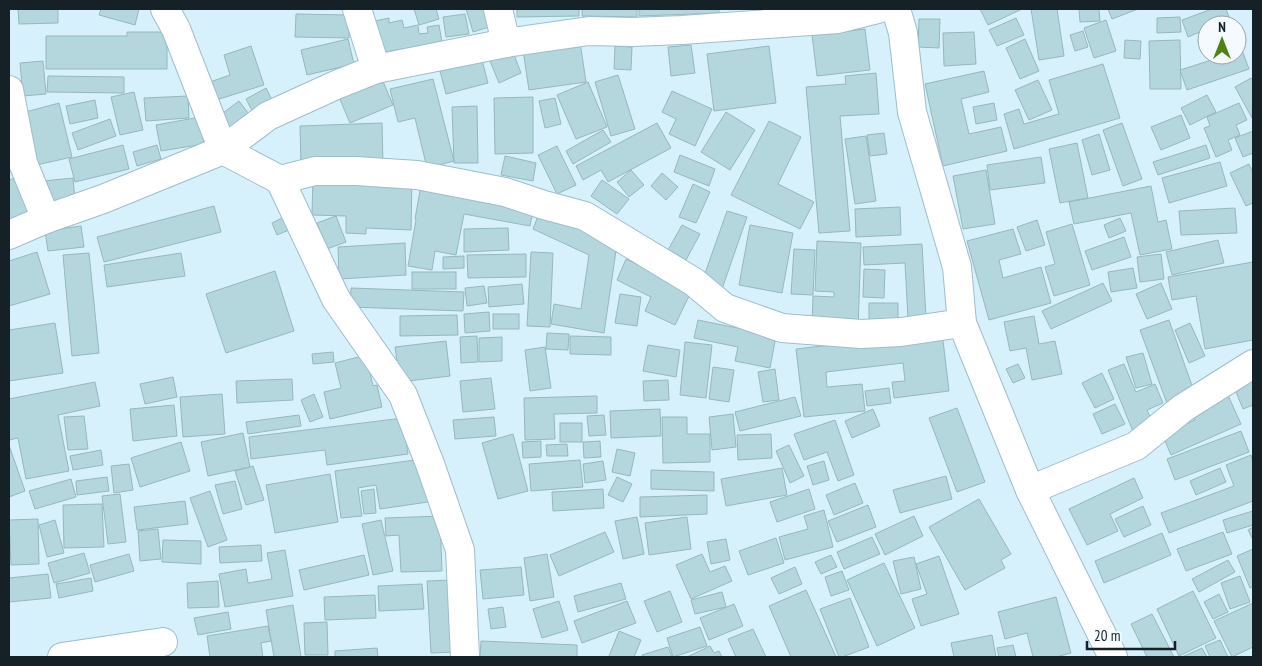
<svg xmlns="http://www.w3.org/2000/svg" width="1262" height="666" font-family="'PT Sans Narrow',sans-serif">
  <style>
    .building { fill: #b3d7dc; stroke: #95b8bd }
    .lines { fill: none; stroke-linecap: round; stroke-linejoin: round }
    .street-casing { stroke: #9fbdcb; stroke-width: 30 }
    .street { stroke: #fff; stroke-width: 28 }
  </style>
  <rect width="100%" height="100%" fill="#d7f1fc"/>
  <!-- building -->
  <g class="building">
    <polygon points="18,9 58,9 58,23 19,24"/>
    <polygon points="101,9 139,9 135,25 99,15"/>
    <polygon points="414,9 436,9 439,19 419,25"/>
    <polygon points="466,9 492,9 496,25 473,32"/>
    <polygon points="517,9 579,9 579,16 517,17"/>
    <polygon points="582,9 637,9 637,17 582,16"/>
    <polygon points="639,9 719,9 719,13 639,16"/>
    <polygon points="980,9 1022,9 988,25"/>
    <polygon points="1031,9 1057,9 1064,56 1039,60"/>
    <polygon points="1079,9 1099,9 1100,21 1080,22"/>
    <polygon points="1108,9 1138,9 1112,19"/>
    <polygon points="1212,9 1226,9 1232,25 1207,25 1207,29 1188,37 1182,20"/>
    <polygon points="296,14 349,15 349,38 295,37"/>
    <polygon points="465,14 469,34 446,37 443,17"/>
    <polygon points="1180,17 1181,32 1157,33 1157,18"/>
    <polygon points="389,18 389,23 402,20 404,28 418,25 419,34 428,33 427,27 439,25 442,42 380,53 375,21"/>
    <polygon points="1016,18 1024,35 997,46 989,30"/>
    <polygon points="919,19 940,19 939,48 918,47"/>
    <polygon points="1106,20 1116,51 1094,58 1084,28"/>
    <polygon points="865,29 870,70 817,76 812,35"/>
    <polygon points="1083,31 1088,47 1075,51 1070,35"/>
    <polygon points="127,32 167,32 167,69 46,69 46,36 127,36"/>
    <polygon points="974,32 976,64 944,66 943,33"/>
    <rect x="1201" y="38" width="6" height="12"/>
    <polygon points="348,39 354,64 307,75 301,50"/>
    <polygon points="1025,39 1039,71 1020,79 1006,48"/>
    <polygon points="1125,40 1141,41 1140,59 1124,58"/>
    <polygon points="1180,40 1181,89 1150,89 1149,41"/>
    <polygon points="580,42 586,82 529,90 523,50"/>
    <polygon points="691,45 695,73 671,76 668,47"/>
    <polygon points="251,46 264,85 213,101 207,83 230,75 224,55"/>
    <polygon points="615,46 632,47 631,70 614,69"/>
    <polygon points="769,46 776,103 714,111 707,54"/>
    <polygon points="1242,50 1249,69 1187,90 1180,70 1227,55 1237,55 1237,52"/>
    <polygon points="513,52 521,73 499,83 490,61"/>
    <polygon points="482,60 488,83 446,94 440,71"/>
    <polygon points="43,61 46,94 23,96 20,63"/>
    <polygon points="1103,64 1120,118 1014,149 1004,114 1019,109 1024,124 1059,114 1049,80"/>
    <polygon points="984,71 989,92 961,99 969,134 1001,127 1007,151 943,166 925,84"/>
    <polygon points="876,73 879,114 840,116 850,231 819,233 806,87 846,84 845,76"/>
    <polygon points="618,75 635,129 611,136 595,82"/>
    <polygon points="48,76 124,77 124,93 47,92"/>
    <polygon points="1251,78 1253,81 1252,118 1235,87"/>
    <polygon points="382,79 393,105 350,123 339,97"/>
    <polygon points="433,79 454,161 427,168 415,118 398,122 390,89"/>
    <polygon points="1038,80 1052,110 1029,120 1015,90"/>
    <polygon points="588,82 607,127 576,139 557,95"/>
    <polygon points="266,88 277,110 257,120 246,99"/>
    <polygon points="672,91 712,109 695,146 669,134 676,119 662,112"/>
    <polygon points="134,92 143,130 120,135 111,97"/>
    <polygon points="1207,95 1216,112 1190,125 1181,108"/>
    <polygon points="188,96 189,118 146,121 144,98"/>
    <polygon points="533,97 533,153 495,154 494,98"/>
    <polygon points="555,98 561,124 545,128 539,101"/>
    <polygon points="95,100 98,118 70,124 66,106"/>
    <polygon points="239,101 255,122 235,137 219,116"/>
    <polygon points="59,103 72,157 32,166 18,114"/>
    <polygon points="994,103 997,120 976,124 973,107"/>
    <polygon points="1239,103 1247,120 1236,125 1240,135 1228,140 1232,150 1216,157 1204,128 1210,126 1207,117"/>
    <polygon points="477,106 478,163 454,163 452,107"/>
    <polygon points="726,112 755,130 730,170 701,152"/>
    <polygon points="1181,115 1190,138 1161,150 1151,127"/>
    <polygon points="200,117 204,144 161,151 156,125"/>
    <polygon points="110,119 116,136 78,150 72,133"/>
    <polygon points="769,121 801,137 778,184 814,202 800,229 731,195"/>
    <polygon points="382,123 383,164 301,167 300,126"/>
    <polygon points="657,123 671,148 608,182 601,170 583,180 576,166"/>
    <polygon points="1122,123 1142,179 1123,186 1103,130"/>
    <polygon points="603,130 611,142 573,164 566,151"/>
    <polygon points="1253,131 1253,153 1243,157 1235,138"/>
    <polygon points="884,133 887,154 870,156 867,135"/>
    <polygon points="1099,134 1110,170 1092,175 1082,140"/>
    <polygon points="866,136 876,201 855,204 845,139"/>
    <polygon points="1077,143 1088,198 1060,203 1049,149"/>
    <polygon points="123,145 129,169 75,182 69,159"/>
    <polygon points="157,145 161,159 137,166 133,152"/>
    <polygon points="1206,145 1210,158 1158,175 1153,162"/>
    <polygon points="557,146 576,185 557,194 538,155"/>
    <polygon points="680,155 715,169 709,186 674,172"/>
    <polygon points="505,156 536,163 533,181 501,175"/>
    <polygon points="1041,157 1045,183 990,190 987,165"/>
    <polygon points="1220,162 1227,186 1169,203 1162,178"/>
    <polygon points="1249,164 1253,173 1253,203 1246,206 1230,173"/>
    <polygon points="631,170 644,185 629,197 617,182"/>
    <polygon points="986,170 995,224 963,229 953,176"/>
    <polygon points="662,173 678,187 666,200 651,186"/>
    <polygon points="313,175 412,178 411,230 366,228 366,234 346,233 346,216 312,215"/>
    <polygon points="18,177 33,216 9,225 9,180"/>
    <polygon points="73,178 75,200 46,204 43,181"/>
    <polygon points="602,180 629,199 617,214 591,196"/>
    <polygon points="693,184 710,192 696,223 679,217"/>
    <polygon points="421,185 534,205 530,226 464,214 456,255 435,251 432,270 408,266 416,220 415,219"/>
    <polygon points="1151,186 1158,222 1166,220 1172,249 1140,255 1131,213 1074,224 1069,202"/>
    <polygon points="214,206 221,232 104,262 97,237"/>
    <polygon points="900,207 901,235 856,237 855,209"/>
    <polygon points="1235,208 1237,233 1181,235 1179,211"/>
    <polygon points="540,211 617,244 604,333 551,324 554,304 581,309 589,255 533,229"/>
    <polygon points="727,211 747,217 722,289 702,282"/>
    <polygon points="336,216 346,242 327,249 317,223"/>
    <polygon points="284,217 289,230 277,235 272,223"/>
    <polygon points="1120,218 1126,231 1109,238 1104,225"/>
    <polygon points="1037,220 1045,245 1026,251 1017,227"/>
    <polygon points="1072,224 1090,285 1054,296 1045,267 1055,264 1046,232"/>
    <polygon points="682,225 700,234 686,260 668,250"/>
    <polygon points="750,225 793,233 782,293 739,285"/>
    <polygon points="81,226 84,247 48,251 45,231"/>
    <polygon points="508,228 509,250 464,252 464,229"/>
    <polygon points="1013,229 1021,254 999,260 1003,278 1041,267 1051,303 989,320 967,241"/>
    <polygon points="1124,237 1131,257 1092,270 1085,251"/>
    <polygon points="1218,240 1224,263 1172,275 1166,252"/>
    <polygon points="817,241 861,243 858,329 812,327 813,296 834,297 834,292 815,291"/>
    <polygon points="405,243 406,275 339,279 338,247"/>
    <polygon points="922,244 926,317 908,318 905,263 864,265 863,247"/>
    <polygon points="794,249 815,250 813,295 791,294"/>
    <polygon points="37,252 50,294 9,306 9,261"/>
    <polygon points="531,252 553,253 550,327 527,326"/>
    <polygon points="89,253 99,353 72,356 63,255"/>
    <polygon points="181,253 185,276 107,287 104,265"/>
    <polygon points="526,254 526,277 468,278 467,255"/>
    <polygon points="1161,254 1164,279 1140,282 1137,257"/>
    <polygon points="464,256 464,268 443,269 443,257"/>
    <polygon points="626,259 692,290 675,325 645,311 651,297 617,280"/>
    <polygon points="1253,262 1253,340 1205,349 1196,296 1172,300 1168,277"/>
    <polygon points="1133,268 1137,288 1111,292 1108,272"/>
    <polygon points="864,269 885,270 884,298 863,297"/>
    <polygon points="275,271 294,331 226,353 206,294"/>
    <rect x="412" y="272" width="44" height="17"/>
    <polygon points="1103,283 1112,301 1051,329 1042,311"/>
    <polygon points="1161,283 1172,309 1147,319 1136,294"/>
    <polygon points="522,284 524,304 489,307 488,287"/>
    <polygon points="484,286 487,303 467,306 465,288"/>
    <polygon points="351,288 464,292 463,311 350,307"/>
    <polygon points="620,294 641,297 637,326 615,323"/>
    <polygon points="869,303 898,303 898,327 869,326"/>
    <polygon points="489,312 490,331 465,333 464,314"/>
    <rect x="493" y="314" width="26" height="15"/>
    <polygon points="457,315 458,335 400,336 400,316"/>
    <polygon points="1034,316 1039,344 1055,341 1062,374 1032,380 1026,348 1010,351 1004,322"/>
    <polygon points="698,320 776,336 770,368 735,361 738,347 694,338"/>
    <polygon points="1169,320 1196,397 1168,406 1140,330"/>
    <polygon points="55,323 63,373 9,381 9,330"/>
    <polygon points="1190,323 1205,356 1189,363 1175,330"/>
    <polygon points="942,332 949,391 894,398 892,382 905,381 903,363 826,372 827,387 862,384 865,411 804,417 796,349"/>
    <polygon points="547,333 569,334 568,350 546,349"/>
    <polygon points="477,336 478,362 461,363 460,337"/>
    <polygon points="570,336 611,337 611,355 570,354"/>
    <polygon points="502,337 502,361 479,362 479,338"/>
    <polygon points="446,341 450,376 400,382 395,347"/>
    <polygon points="685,342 712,345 706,398 680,395"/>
    <polygon points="648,345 680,350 676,377 643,371"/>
    <polygon points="545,347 551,388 530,391 525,350"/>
    <polygon points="333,352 334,362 313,364 312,354"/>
    <polygon points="1143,353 1152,384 1136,388 1126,357"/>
    <polygon points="366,355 373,386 377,385 382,407 330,419 324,392 341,388 335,363"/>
    <polygon points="1018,364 1025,378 1013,383 1006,369"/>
    <polygon points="1124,364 1136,392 1155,384 1163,403 1147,410 1154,425 1134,434 1108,370"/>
    <polygon points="713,367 734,370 729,402 709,399"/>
    <polygon points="775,369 779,400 763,402 758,372"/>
    <polygon points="1102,373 1114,399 1095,408 1082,383"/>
    <polygon points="173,377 177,397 145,404 140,384"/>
    <polygon points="491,378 495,409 463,412 460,381"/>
    <polygon points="292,379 293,400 237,403 236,381"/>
    <polygon points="1253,379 1253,405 1243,409 1234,387"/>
    <polygon points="668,380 669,400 644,401 643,381"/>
    <polygon points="95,382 100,406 58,415 69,471 26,479 18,438 9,440 9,399"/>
    <polygon points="889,388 891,403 867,406 865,391"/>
    <polygon points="1227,393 1241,424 1171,455 1162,434 1195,420 1190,409"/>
    <polygon points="222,394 225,434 183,437 180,397"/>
    <polygon points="314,394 323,417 310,422 301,400"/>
    <polygon points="597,396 597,413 554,414 555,439 525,440 524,398"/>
    <polygon points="795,397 801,416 740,431 735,412"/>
    <polygon points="1115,404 1125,424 1102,434 1093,414"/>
    <polygon points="174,405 177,436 133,441 130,409"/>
    <polygon points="957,408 985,482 957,492 929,418"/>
    <polygon points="660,409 661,436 611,438 610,411"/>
    <polygon points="873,409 880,426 852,438 845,421"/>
    <polygon points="733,414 736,447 712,450 709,417"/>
    <polygon points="299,415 301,426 248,434 246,422"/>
    <polygon points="604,415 606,435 589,436 587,416"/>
    <polygon points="84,416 88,449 68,450 64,417"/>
    <polygon points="494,417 496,436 455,439 453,420"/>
    <polygon points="662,417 687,417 687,434 710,434 710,462 663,463"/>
    <polygon points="403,418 408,454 327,465 325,450 251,459 249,437"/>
    <polygon points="835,420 854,475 838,481 827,452 804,460 794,434"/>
    <rect x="560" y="423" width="22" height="19"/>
    <polygon points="1241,431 1249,452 1175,480 1167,459"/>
    <polygon points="243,433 250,467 208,476 201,442"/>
    <polygon points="513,434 528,491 498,499 482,443"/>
    <polygon points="771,434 772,458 738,460 737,435"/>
    <polygon points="541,441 541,457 523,458 522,442"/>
    <polygon points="600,441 601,457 584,458 583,442"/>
    <polygon points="181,442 190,471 140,487 131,458"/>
    <polygon points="567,444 568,456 547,456 546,445"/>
    <polygon points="9,445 25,491 9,497"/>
    <polygon points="789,445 804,476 790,483 776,451"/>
    <polygon points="617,449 635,453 630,476 612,472"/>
    <polygon points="101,450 103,465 73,470 70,456"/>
    <polygon points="1251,455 1253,462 1253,501 1169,533 1161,513 1234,486 1226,465"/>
    <polygon points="422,459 428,502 380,509 376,485 358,488 362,516 341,518 335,471"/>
    <polygon points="580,460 583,487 531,491 529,464"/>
    <polygon points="603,461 606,480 585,483 583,464"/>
    <polygon points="824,461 829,480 813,485 807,466"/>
    <polygon points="129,464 133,490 114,493 111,466"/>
    <polygon points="253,466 264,500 246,505 235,471"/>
    <polygon points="782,468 787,495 726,506 721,479"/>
    <polygon points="1220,468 1226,482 1196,495 1190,481"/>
    <polygon points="651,470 714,472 714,491 651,489"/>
    <polygon points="330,474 338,522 275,533 266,485"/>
    <polygon points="946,476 952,499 900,513 893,490"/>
    <polygon points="107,477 109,491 77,495 76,481"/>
    <polygon points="617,477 632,484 623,502 608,495"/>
    <polygon points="1134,478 1143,498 1110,514 1118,531 1087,545 1069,509"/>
    <polygon points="71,479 76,497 35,509 29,491"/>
    <polygon points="235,481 242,509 223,514 215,485"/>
    <polygon points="855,483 863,503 834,515 826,495"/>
    <polygon points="374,489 376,513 364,514 361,491"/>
    <polygon points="603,489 604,508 553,511 552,492"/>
    <polygon points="809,489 815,509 777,522 770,502"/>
    <polygon points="210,491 227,540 208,547 190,498"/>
    <polygon points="120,494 126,542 108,544 102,496"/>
    <polygon points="707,495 707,514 640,517 640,497"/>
    <polygon points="979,499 1011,554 1001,560 1005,568 965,590 929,527"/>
    <polygon points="185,501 188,524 137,530 134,507"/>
    <polygon points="102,504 104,547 64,548 63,505"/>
    <polygon points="868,505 876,527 837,542 828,521"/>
    <polygon points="1143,506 1151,525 1124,537 1115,519"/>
    <polygon points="824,510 833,547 785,560 779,537 808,529 804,516"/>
    <polygon points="1253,511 1253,525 1227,533 1223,520"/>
    <polygon points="440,516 442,571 401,572 399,535 386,536 385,518"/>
    <polygon points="914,516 923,536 885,555 875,534"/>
    <polygon points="637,517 644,554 623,559 615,521"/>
    <polygon points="687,517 691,549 649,555 645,523"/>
    <polygon points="38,519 39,564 11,565 9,520"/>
    <polygon points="55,520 64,553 47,557 39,525"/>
    <polygon points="381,520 393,571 373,575 362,524"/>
    <polygon points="1253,527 1253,540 1248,530"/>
    <polygon points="158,529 161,559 140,561 138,531"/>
    <polygon points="605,532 614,552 559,576 550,555"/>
    <polygon points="1223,532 1232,554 1186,571 1177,549"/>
    <polygon points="1162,533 1171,555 1104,583 1095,561"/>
    <polygon points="872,537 880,554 844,569 837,552"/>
    <polygon points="776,538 784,563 748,575 739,551"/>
    <polygon points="726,539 730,560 711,564 707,542"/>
    <polygon points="163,540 201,541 201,564 162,562"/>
    <polygon points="261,545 262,561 220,563 219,547"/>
    <polygon points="1253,549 1253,587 1250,588 1237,556"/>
    <polygon points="285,550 293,596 225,607 219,574 246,569 248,583 272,579 267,553"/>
    <polygon points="84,553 90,573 54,583 48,563"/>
    <polygon points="129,554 134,571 95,582 90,565"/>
    <polygon points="547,554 554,597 530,601 524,558"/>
    <polygon points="702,554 710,572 725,566 732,581 691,599 676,565"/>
    <polygon points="364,555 369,575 304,590 299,570"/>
    <polygon points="831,555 837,567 821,574 815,562"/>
    <polygon points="939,556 959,614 921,626 912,599 927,594 916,564"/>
    <polygon points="914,557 921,589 901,594 893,561"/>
    <polygon points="1228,560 1235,572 1199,592 1192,579"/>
    <polygon points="884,563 915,628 877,646 847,580"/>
    <polygon points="521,567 524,595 483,599 480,570"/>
    <polygon points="795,567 802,584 779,594 771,578"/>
    <polygon points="842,571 849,590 831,596 825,577"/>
    <polygon points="48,574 51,598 9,602 9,578"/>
    <polygon points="1240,576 1250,602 1230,609 1221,583"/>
    <polygon points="91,578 93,591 59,598 56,584"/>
    <polygon points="452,580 456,652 431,653 427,581"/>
    <polygon points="218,581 219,607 188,608 187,583"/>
    <polygon points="621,583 626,599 578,612 574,596"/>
    <polygon points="422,584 424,609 379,611 378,586"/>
    <polygon points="806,590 836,657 791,657 769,606"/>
    <polygon points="670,591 682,622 657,632 644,601"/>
    <polygon points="1193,591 1216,638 1179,656 1157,609"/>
    <polygon points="722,592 726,607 695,614 691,600"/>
    <polygon points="1219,594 1228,612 1213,619 1204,602"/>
    <polygon points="375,595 376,618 325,620 324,597"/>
    <polygon points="1056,597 1071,653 1056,657 1033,657 1027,633 1005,639 998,612"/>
    <polygon points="850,598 869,647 842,657 839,657 820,609"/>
    <polygon points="559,601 568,630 542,638 533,609"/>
    <polygon points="627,601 636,623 582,643 574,621"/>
    <polygon points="1253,603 1253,647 1232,657 1214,621"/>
    <polygon points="734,604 743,626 709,640 700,618"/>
    <polygon points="293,605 301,657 274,657 266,610"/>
    <polygon points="503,607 506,627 491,629 488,609"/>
    <polygon points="228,612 231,629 198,635 194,618"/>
    <polygon points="1152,614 1174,657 1147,657 1131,624"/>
    <polygon points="327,622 328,655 305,655 304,623"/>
    <polygon points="268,626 271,641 261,643 263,657 210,657 207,636"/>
    <polygon points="700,627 707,646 673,657 667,638"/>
    <polygon points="753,629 766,657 736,657 728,639"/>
    <polygon points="619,631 641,640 634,657 612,657 609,656"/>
    <polygon points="992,635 996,657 954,657 951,643"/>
    <polygon points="1220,640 1228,657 1210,657 1205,646"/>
    <polygon points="481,641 577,645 577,657 480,657"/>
    <polygon points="1013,645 1016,657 999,657 997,648"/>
    <polygon points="710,646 714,653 719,651 722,657 687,657"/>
    <polygon points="668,647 672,657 643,657 642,655"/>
    <polygon points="377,648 378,657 335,657 335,651"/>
    <polygon points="1202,648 1207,657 1182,657"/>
  </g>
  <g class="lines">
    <defs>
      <g id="street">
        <polyline points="165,9 176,29 223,150 280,180 315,171 356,171 417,175 505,192 544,205 585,216 694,282 725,308 782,328 861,334 901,332 962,323"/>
        <polyline points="357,9 376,69"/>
        <polyline points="498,9 506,43"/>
        <polyline points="896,9 903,33 912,112 957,267 962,323 1030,490 1113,657"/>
        <polyline points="9,90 23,163 46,219"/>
        <polyline points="280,180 336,299 403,395 430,464 460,550 465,657"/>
        <polyline points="9,235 46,219 103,199 223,150 268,116 336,85 376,69 506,43 589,31 632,32 682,30 838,19 878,9"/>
        <polyline points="1030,490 1136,446 1183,408 1253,364"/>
        <polyline points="62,657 163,642"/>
      </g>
    </defs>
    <!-- street casing -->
    <use href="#street" class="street-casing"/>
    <!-- street -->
    <use href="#street" class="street"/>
  </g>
  <!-- border -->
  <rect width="1262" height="666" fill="none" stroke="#152126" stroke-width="20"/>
  <!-- north arrow -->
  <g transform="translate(1222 40)"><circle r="24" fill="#f4fafd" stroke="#9ba3a7"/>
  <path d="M0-4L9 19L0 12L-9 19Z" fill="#4f8113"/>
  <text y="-8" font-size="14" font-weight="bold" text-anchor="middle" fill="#152126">N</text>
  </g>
  <!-- scale -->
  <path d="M1087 641v8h88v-8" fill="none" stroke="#152126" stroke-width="2.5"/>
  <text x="1094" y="641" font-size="15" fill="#152126" stroke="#f4fafd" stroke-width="4" paint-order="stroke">20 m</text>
</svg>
